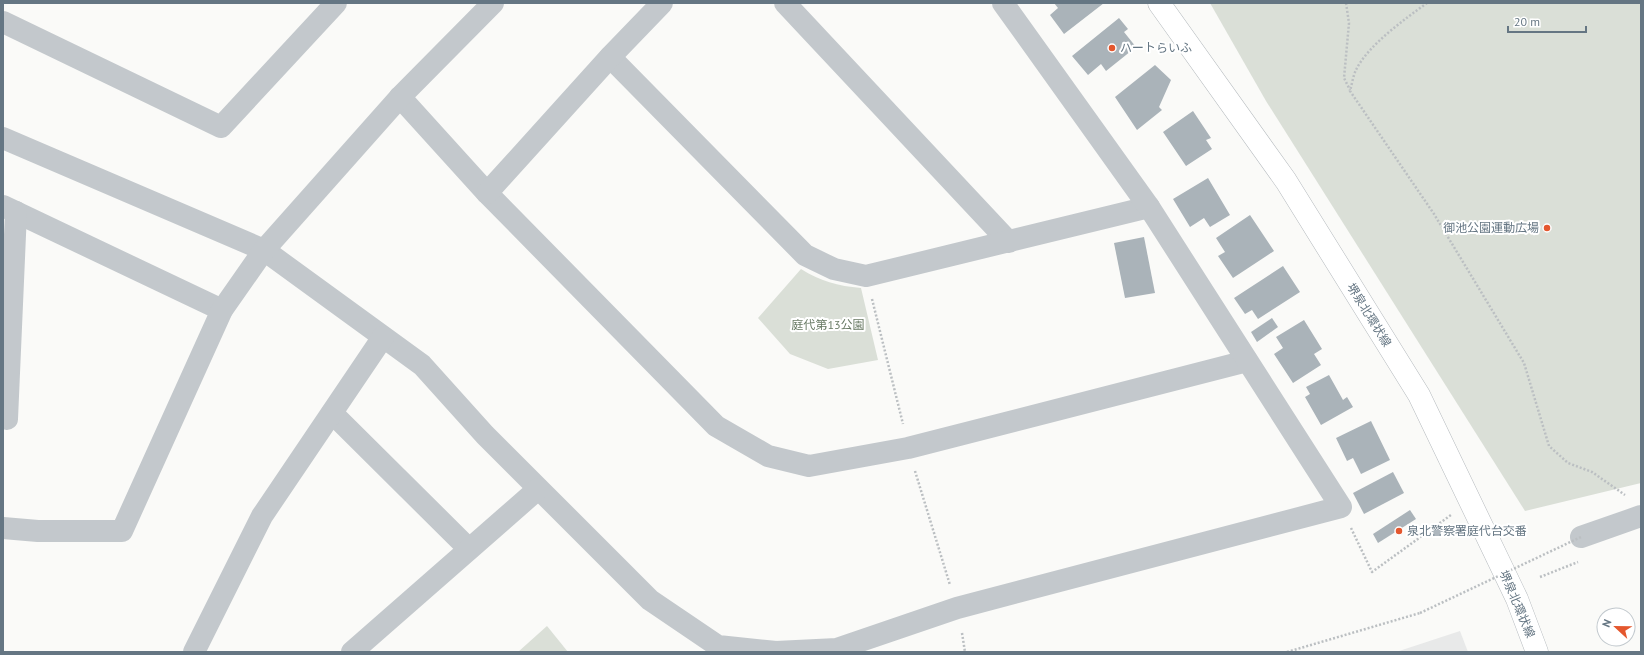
<svg xmlns="http://www.w3.org/2000/svg" width="1644" height="655" font-family="'PT Sans','Noto Sans JP',sans-serif">
  <style>
    .built { fill: #e8e9e9 }
    .green { fill: #dadfd7 }
    .building { fill: #aab3b9 }
    .lines { fill: none; stroke-linecap: round; stroke-linejoin: round }
    .major-casing { stroke: #b5babe; stroke-width: 23 }
    .path { stroke: #bbbfc2; stroke-width: 2.5; stroke-dasharray: 2 2; stroke-linecap: butt }
    .minor { stroke: #c3c8cc; stroke-width: 22 }
    .major { stroke: #fff; stroke-width: 22 }
    .path-bridge { stroke: #bbbfc2; stroke-width: 2.5; stroke-dasharray: 2 2; stroke-linecap: butt }
    .poi-dot { fill: #e4572e; stroke: #fff; stroke-width: 1.5 }
    .labels { text-anchor: middle; stroke-width: 4; stroke-linejoin: round; paint-order: stroke }
    .poi-label { font-size: 12px; fill: #657683; stroke: #fff; text-anchor: start }
    .street-label { font-size: 12px; fill: #657683; stroke: #fff }
    .park-label { font-size: 12px; fill: #687a64; stroke: #fff }
  </style>
  <rect width="100%" height="100%" fill="#fafaf8"/>
  <!-- built -->
  <polygon class="built" points="1460,631 1468,652 1396,652"/>
  <!-- green -->
  <g class="green">
    <polygon points="1210,3 1641,3 1641,483 1525,511 1266,101"/>
    <path d="M801 269C820 281 838 286 861 288L878 360 828 369 790 354 758 318Z"/>
    <polygon points="547,626 568,652 518,652"/>
  </g>
  <!-- building -->
  <g class="building">
    <polygon points="1054,3 1104,3 1064,34 1050,15 1058,8"/>
    <polygon points="1119,18 1128,29 1124,32 1136,47 1106,71 1101,64 1088,75 1072,56"/>
    <polygon points="1155,65 1171,80 1159,107 1162,110 1137,130 1115,97"/>
    <polygon points="1193,111 1211,138 1206,140 1212,149 1186,166 1163,132"/>
    <polygon points="1208,178 1230,215 1210,227 1204,218 1190,227 1173,199"/>
    <polygon points="1250,215 1274,251 1233,278 1218,256 1225,252 1216,238"/>
    <polygon points="1144,237 1155,293 1125,298 1114,243"/>
    <polygon points="1283,266 1300,292 1258,319 1252,310 1245,314 1234,298"/>
    <polygon points="1272,318 1278,327 1257,342 1251,332"/>
    <polygon points="1304,320 1322,349 1314,354 1321,365 1293,383 1274,354 1283,348 1276,337"/>
    <polygon points="1329,375 1343,400 1347,397 1353,407 1321,425 1305,397 1310,394 1306,387"/>
    <polygon points="1371,421 1390,460 1361,474 1353,458 1347,461 1336,438"/>
    <polygon points="1393,472 1404,493 1364,514 1353,493"/>
    <polygon points="1410,510 1416,519 1378,543 1373,534"/>
  </g>
  <g class="lines">
    <defs>
      <polyline id="major" points="1159,3 1286,181 1419,395 1517,599 1537,652"/>
    </defs>
    <!-- major casing -->
    <use href="#major" class="major-casing"/>
    <!-- path -->
    <g class="path">
      <polyline points="1346,3 1349,23 1344,78 1350,90"/>
      <path d="M1427 3C1405 19 1368 45 1356 70 1353 76 1352 84 1350 91L1434 214 1524 363 1549 446 1568 463 1592 472 1625 495"/>
      <polyline points="872,299 903,424"/>
      <polyline points="915,471 950,585"/>
      <polyline points="1351,528 1372,572 1451,515"/>
      <polyline points="1540,577 1578,562"/>
      <polyline points="962,633 965,652"/>
      <polyline points="1287,652 1420,613"/>
    </g>
    <!-- minor -->
    <g class="minor">
      <polyline points="785,3 1009,242"/>
      <polyline points="3,22 221,127 336,3"/>
      <polyline points="610,57 805,255 834,269 866,276 1149,207"/>
      <polyline points="400,97 487,193 716,426 768,456 809,466 908,448 1247,361"/>
      <polyline points="3,138 264,250 422,365 485,435 650,600 718,646 776,652 837,649 957,608 1341,507 1149,207 1003,3"/>
      <polyline points="487,193 610,57 662,3"/>
      <polyline points="3,206 222,310"/>
      <polyline points="332,413 469,549"/>
      <polyline points="7,419 16,212"/>
      <polyline points="3,528 38,531 122,531 222,310 264,250 400,97 493,3"/>
      <polyline points="1581,537 1641,516"/>
      <polyline points="194,652 262,516 383,337"/>
      <polyline points="352,652 538,489"/>
    </g>
    <!-- major -->
    <use href="#major" class="major"/>
    <!-- path-bridge -->
    <polyline class="path-bridge" points="1420,613 1581,537"/>
  </g>
  <!-- markers -->
  <g class="poi-dot">
    <circle cx="1112" cy="48" r="4"/>
    <circle cx="1547" cy="228" r="4"/>
    <circle cx="1399" cy="531" r="4"/>
  </g>
  <g class="labels">
    <!-- poi labels -->
    <g class="poi-label">
      <text x="1120" y="52">ハートらいふ</text>
      <text x="1539" y="232" text-anchor="end">御池公園運動広場</text>
      <text x="1407" y="535">泉北警察署庭代台交番</text>
    </g>
    <!-- street labels -->
    <g class="street-label">
      <text transform="translate(1369 315) rotate(58)" y="4">堺泉北環状線</text>
      <text transform="translate(1517 604) rotate(67)" y="4">堺泉北環状線</text>
    </g>
    <!-- park labels -->
    <g class="park-label">
      <text x="828" y="329">庭代第13公園</text>
    </g>
  </g>
  <!-- border -->
  <rect width="1644" height="655" fill="none" stroke="#657683" stroke-width="8"/>
  <!-- north arrow -->
  <g transform="translate(1616 627) rotate(292)"><circle r="19" fill="#ffffff" stroke="#c1c8cd"/>
  <path d="M0-3L7 15L0 10L-7 15Z" fill="#e4572e"/>
  <text y="-6" font-size="11" font-weight="bold" text-anchor="middle" fill="#657683">N</text>
  </g>
  <!-- scale -->
  <path d="M1508 26v6h78v-6" fill="none" stroke="#657683" stroke-width="2"/>
  <text x="1514" y="26" font-size="12" fill="#657683" stroke="#ffffff" stroke-width="3" paint-order="stroke">20 m</text>
</svg>
